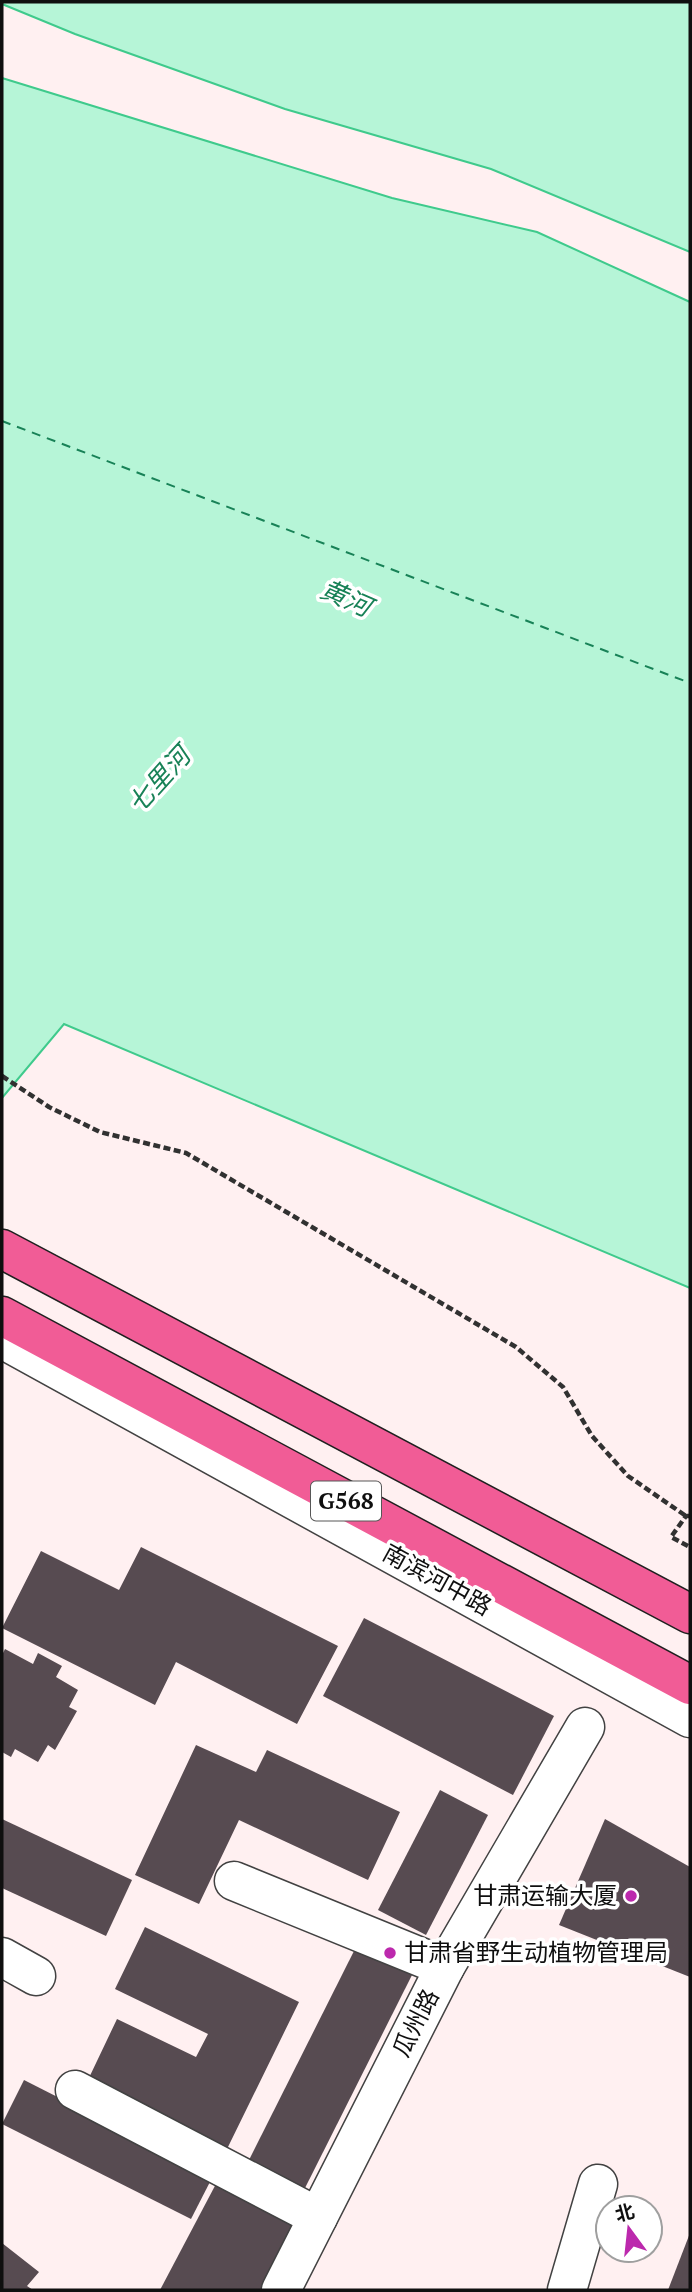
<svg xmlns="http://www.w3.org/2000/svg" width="692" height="2292" font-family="'PT Serif','Noto Sans SC',serif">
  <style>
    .water { fill: #b6f5d7; stroke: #3fca8c; stroke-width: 2 }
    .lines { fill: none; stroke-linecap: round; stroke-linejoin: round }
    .ferry { stroke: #188257; stroke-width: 2; stroke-dasharray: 9 7; stroke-linecap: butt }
    .building { fill: #574b51 }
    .minor-casing { stroke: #424242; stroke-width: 41 }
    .highway-casing { stroke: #202020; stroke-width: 41 }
    .path { stroke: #313131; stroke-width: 4.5; stroke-dasharray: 7 3.5; stroke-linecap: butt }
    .minor { stroke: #fff; stroke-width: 38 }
    .highway { stroke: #f15c96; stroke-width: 38 }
    .poi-dot { fill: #bc29ad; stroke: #fff; stroke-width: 2.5 }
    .labels { text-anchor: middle; stroke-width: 7; stroke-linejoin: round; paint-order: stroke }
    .shield { fill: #fff; stroke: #575757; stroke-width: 2 }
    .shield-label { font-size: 23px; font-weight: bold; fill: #0f0f0f }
    .street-label { font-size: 24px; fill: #0f0f0f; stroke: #fff }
    .poi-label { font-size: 24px; fill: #0f0f0f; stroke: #fff; text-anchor: end }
    .water-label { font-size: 26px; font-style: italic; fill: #188257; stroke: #fff }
  </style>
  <rect width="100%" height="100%" fill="#fff0f1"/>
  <!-- water -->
  <g class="water">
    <polygon points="2,2 690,2 690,252 491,169 285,109 75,34 2,4"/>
    <polygon points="2,78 392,198 537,232 690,302 690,1288 64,1024 2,1098"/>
  </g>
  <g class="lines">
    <!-- ferry -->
    <polyline class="ferry" points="2,421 690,683"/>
  </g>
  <!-- building -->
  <g class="building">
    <polygon points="141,1547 338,1646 297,1724 176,1662 155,1705 2,1628 41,1551 119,1590"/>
    <polygon points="364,1618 554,1716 513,1795 323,1696"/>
    <polygon points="5,1649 33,1664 38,1653 62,1666 56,1677 78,1690 69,1707 77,1711 55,1750 48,1745 38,1762 15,1749 11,1757 2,1752 2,1655"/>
    <polygon points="196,1745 256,1772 267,1750 400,1812 368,1880 239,1820 199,1904 135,1875"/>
    <polygon points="440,1790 488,1815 426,1935 378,1910"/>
    <polygon points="2,1819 132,1880 106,1936 2,1888"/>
    <polygon points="605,1819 690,1867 690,1977 559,1925"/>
    <polygon points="145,1927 299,2002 227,2149 87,2082 117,2019 196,2057 208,2034 115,1989"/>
    <polygon points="356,1947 412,1975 301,2196 245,2168"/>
    <polygon points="24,2080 213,2176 191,2219 2,2124"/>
    <polygon points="217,2182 300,2225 266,2290 160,2290"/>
    <polygon points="690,2233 690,2290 668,2290"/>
    <polygon points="2,2243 39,2272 27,2286 33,2290 2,2290"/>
  </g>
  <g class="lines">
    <defs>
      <g id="minor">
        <polyline points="2,1339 690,1718"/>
        <polyline points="234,1881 445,1967"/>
        <polyline points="2,1957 36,1976"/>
        <polyline points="75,2090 318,2217"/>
        <polyline points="281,2290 445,1967 585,1727"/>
        <polyline points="567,2290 598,2184"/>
      </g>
      <g id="highway">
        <polyline points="2,1249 690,1614"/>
        <polyline points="2,1316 690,1685"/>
      </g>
    </defs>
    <!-- minor casing -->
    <use href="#minor" class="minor-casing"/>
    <!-- highway casing -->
    <use href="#highway" class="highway-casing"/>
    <!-- path -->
    <g class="path">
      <polyline points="2,1076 49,1107 100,1132 186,1153 516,1347 563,1387 592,1436 628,1476 686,1516"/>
      <polyline points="690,1516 686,1516 671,1537 690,1547"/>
    </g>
    <!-- minor -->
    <use href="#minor" class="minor"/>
    <!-- highway -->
    <use href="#highway" class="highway"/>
  </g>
  <!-- markers -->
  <g class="poi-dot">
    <circle cx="631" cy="1896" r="7"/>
    <circle cx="390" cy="1953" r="7"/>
  </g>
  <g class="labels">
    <!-- shield labels -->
    <rect class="shield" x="311" y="1481.5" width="70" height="39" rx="5"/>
    <g class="shield-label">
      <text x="346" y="1509">G568</text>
    </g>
    <!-- street labels -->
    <g class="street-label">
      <text transform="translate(437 1580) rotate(29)" y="8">南滨河中路</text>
      <text transform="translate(416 2023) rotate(-63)" y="8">瓜州路</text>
    </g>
    <!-- poi labels -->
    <g class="poi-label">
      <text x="617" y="1904">甘肃运输大厦</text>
      <text x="404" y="1961" text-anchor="start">甘肃省野生动植物管理局</text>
    </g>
    <!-- water labels -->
    <g class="water-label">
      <text transform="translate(346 598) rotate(24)" y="9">黄河</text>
      <text transform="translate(159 780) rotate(-48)" y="9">七里河</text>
    </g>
  </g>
  <!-- border -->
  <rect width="692" height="2292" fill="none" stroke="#0f0f0f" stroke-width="7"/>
  <!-- north arrow -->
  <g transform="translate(629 2229) rotate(345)"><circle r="33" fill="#ffffff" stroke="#9f9f9f" stroke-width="2"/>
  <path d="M0-5L12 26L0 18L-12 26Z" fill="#bc29ad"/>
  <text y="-10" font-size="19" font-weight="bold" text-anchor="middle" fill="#0f0f0f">北</text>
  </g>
</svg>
